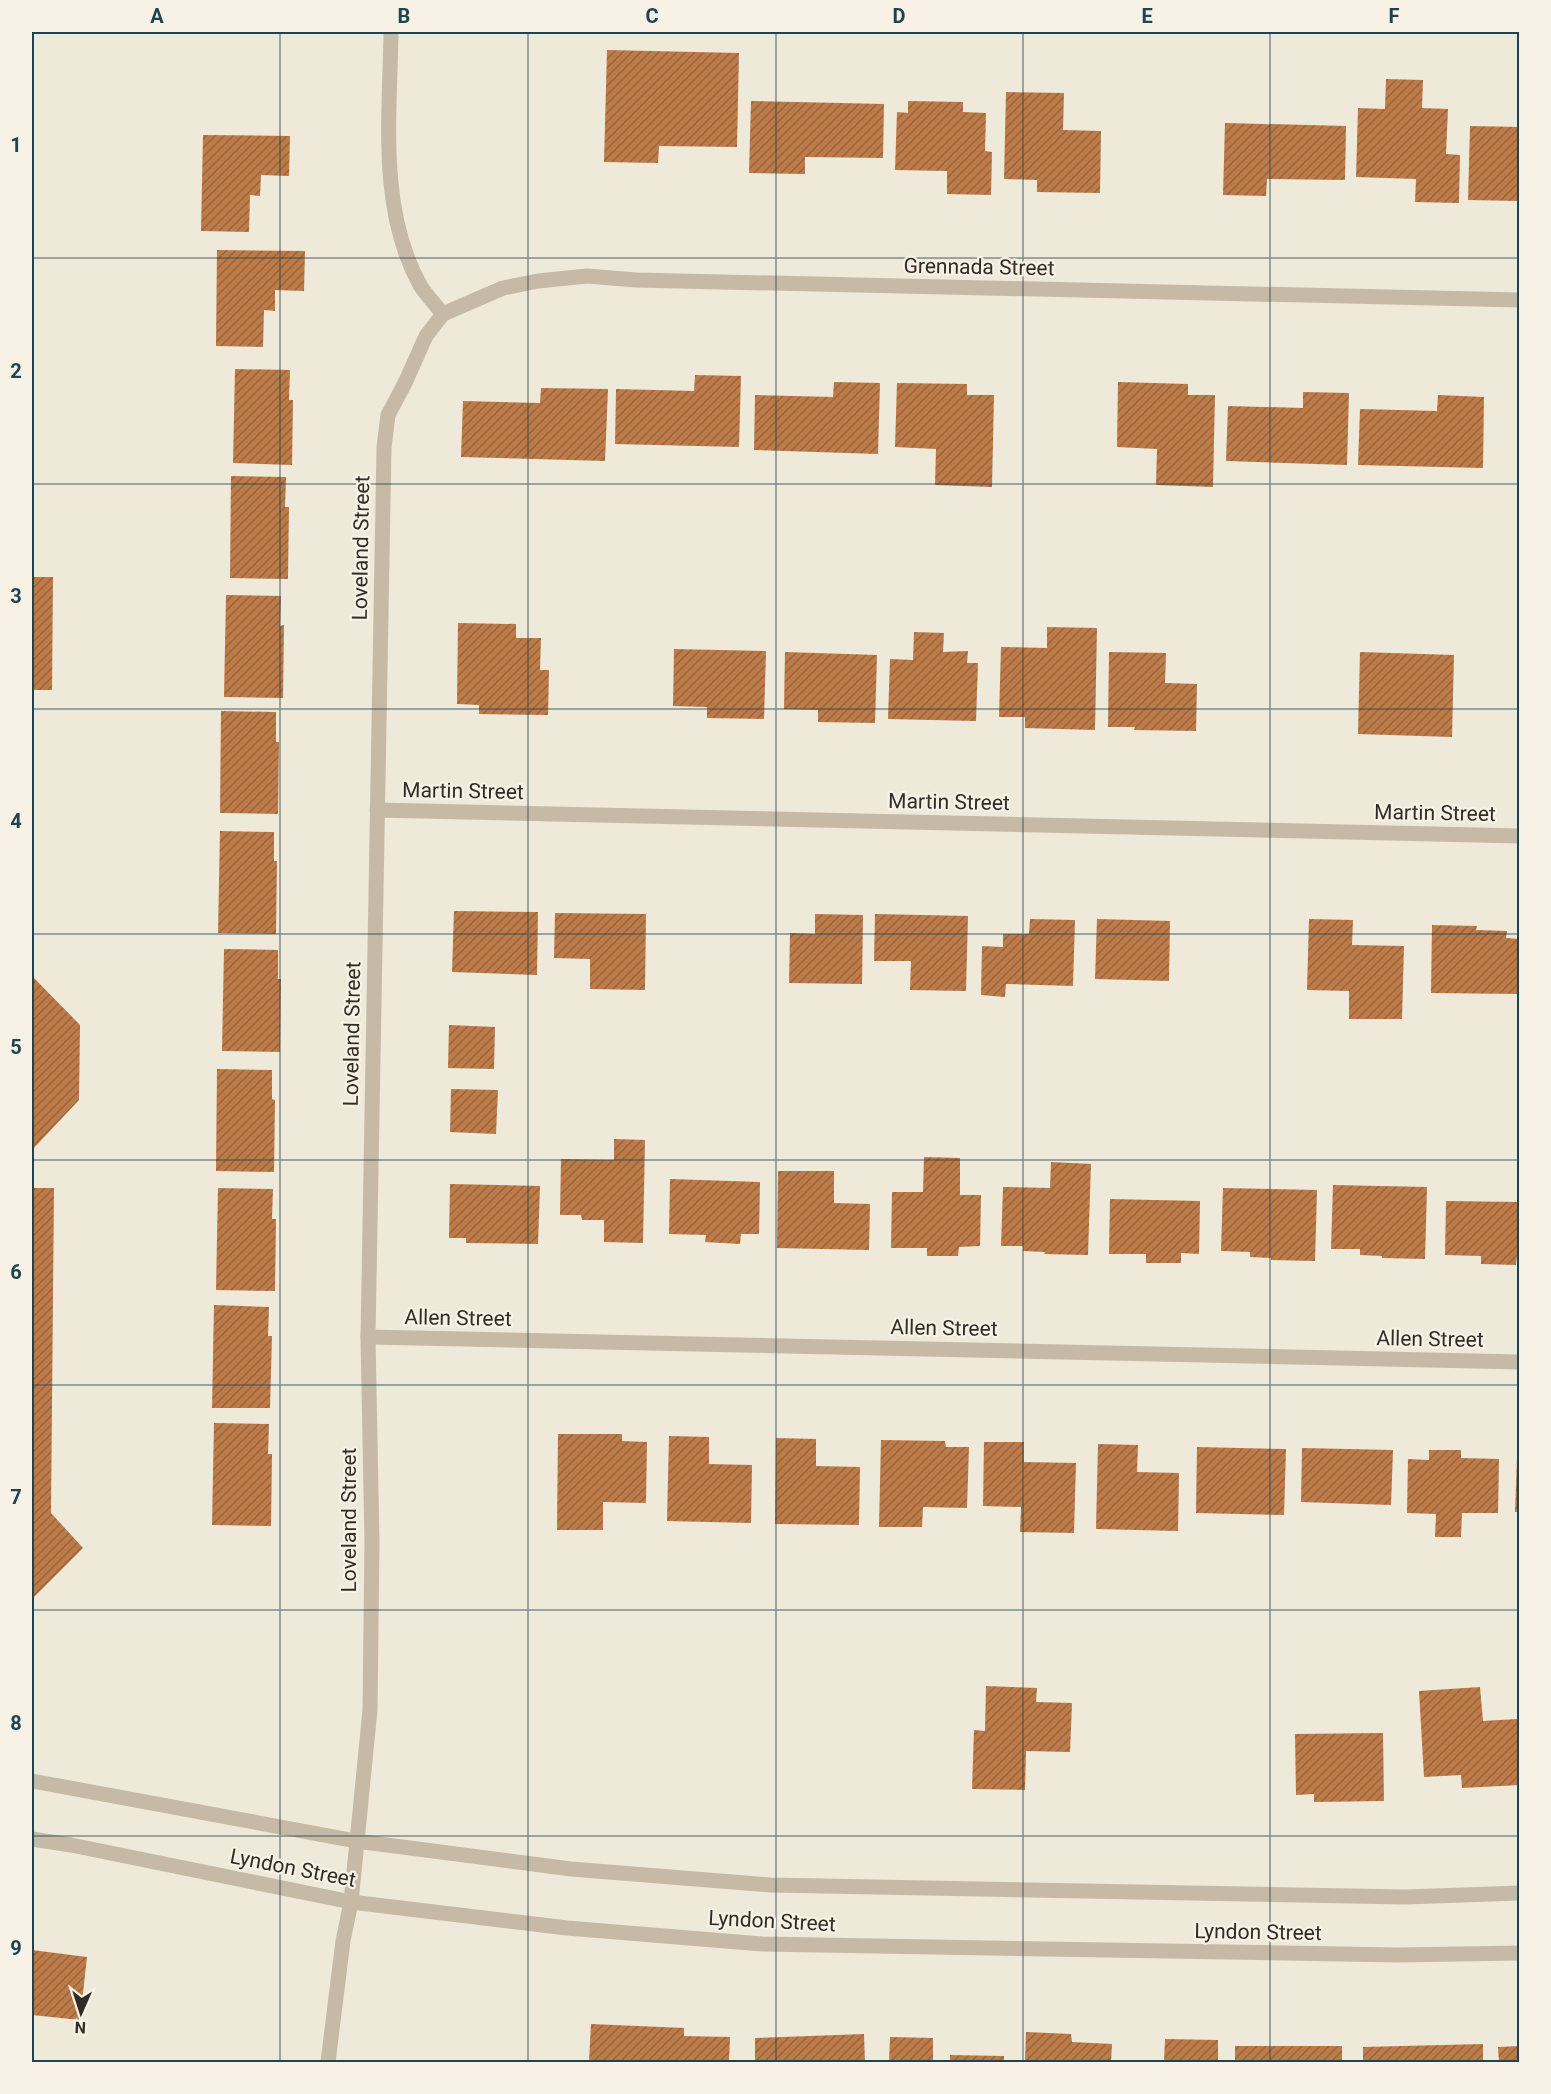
<svg xmlns="http://www.w3.org/2000/svg" width="1551" height="2094" font-family="Roboto,sans-serif">
  <style>
    .building { fill: url(#building-hatch) }
    .lines { fill: none; stroke-linecap: round; stroke-linejoin: round }
    .minor { stroke: #c6baa6; stroke-width: 15 }
    .grid { fill: none; stroke: #1f4451; stroke-width: 1.5; stroke-opacity: 0.55 }
    .labels { text-anchor: middle; stroke-width: 4.5; stroke-linejoin: round; paint-order: stroke }
    .street-label { font-size: 21px; fill: #322c26; stroke: #f7f2e5 }
    .neatline { fill: none; stroke: #1f4451; stroke-width: 2 }
    .grid-label { font-size: 20px; text-anchor: middle; font-weight: bold; fill: #1f4451 }
  </style>
  <defs>
    <pattern id="building-hatch" width="6" height="6" patternUnits="userSpaceOnUse" patternTransform="scale(1.5)"><rect width="6" height="6" fill="#bd7b49"/><path d="M-1 1l2-2M0 6l6-6M5 7l2-2" fill="none" stroke="#9a653d"/></pattern>
  </defs>
  <rect width="100%" height="100%" fill="#efe9d9"/>
  <!-- building -->
  <g class="building">
    <polygon points="607,50 739,53 737,147 659,146 658,163 604,162"/>
    <polygon points="1386,79 1423,80 1422,108 1448,109 1446,154 1460,155 1459,203 1415,202 1416,179 1356,177 1358,108 1385,109"/>
    <polygon points="1006,92 1064,93 1063,130 1101,131 1100,193 1037,192 1037,180 1004,179"/>
    <polygon points="751,101 884,104 883,158 805,157 805,174 749,173"/>
    <polygon points="908,101 963,102 963,112 986,113 985,151 992,152 991,195 947,194 947,171 895,170 897,112 908,113"/>
    <polygon points="1225,123 1346,126 1345,180 1267,179 1266,196 1223,195"/>
    <polygon points="1470,126 1520,127 1518,201 1468,200"/>
    <polygon points="203,135 290,136 289,176 261,175 260,196 250,195 249,232 201,231"/>
    <polygon points="217,250 305,251 304,291 275,290 275,311 264,310 263,347 216,346"/>
    <polygon points="235,369 290,370 289,400 293,400 292,465 233,463"/>
    <polygon points="695,375 741,376 739,447 615,444 616,389 694,391"/>
    <polygon points="834,382 880,383 878,454 754,450 755,395 833,397"/>
    <polygon points="1118,382 1188,384 1188,395 1215,395 1213,487 1156,485 1157,449 1117,447"/>
    <polygon points="897,383 967,384 967,395 994,395 992,487 935,485 936,449 895,447"/>
    <polygon points="541,388 608,389 605,461 461,457 463,401 540,403"/>
    <polygon points="1303,392 1349,393 1347,465 1226,461 1228,406 1303,408"/>
    <polygon points="1438,395 1484,397 1483,468 1358,465 1360,409 1437,411"/>
    <polygon points="231,476 286,477 285,507 289,507 288,579 230,578"/>
    <polygon points="32,577 53,577 52,690 32,690"/>
    <polygon points="226,595 281,596 280,626 284,625 283,698 224,697"/>
    <polygon points="458,623 516,624 516,638 541,638 540,670 549,670 548,715 479,714 479,705 457,704"/>
    <polygon points="1047,627 1097,628 1095,730 1025,728 1025,717 999,717 1001,647 1047,648"/>
    <polygon points="914,632 944,633 943,652 968,651 967,663 978,663 976,721 888,719 890,659 913,660"/>
    <polygon points="674,649 766,651 764,719 707,718 707,707 673,706"/>
    <polygon points="785,652 877,655 875,723 818,722 818,710 784,709"/>
    <polygon points="1109,652 1166,653 1165,683 1197,684 1196,731 1134,730 1135,727 1108,727"/>
    <polygon points="1360,652 1454,655 1452,737 1358,734"/>
    <polygon points="221,711 276,712 276,742 279,742 278,814 220,813"/>
    <polygon points="220,831 274,832 274,861 277,861 276,934 218,933"/>
    <polygon points="454,911 538,912 537,975 452,972"/>
    <polygon points="555,913 646,914 645,990 590,989 590,959 554,958"/>
    <polygon points="815,914 863,915 862,984 789,983 790,933 815,934"/>
    <polygon points="875,914 968,916 966,991 910,990 911,961 874,961"/>
    <polygon points="1030,919 1075,920 1073,986 1006,984 1005,997 981,995 982,946 1003,947 1003,934 1029,934"/>
    <polygon points="1097,919 1170,921 1169,981 1095,979"/>
    <polygon points="1309,919 1353,920 1352,945 1404,946 1402,1019 1349,1019 1349,991 1307,990"/>
    <polygon points="1432,925 1477,926 1476,930 1507,931 1506,938 1520,939 1520,994 1431,993"/>
    <polygon points="224,949 278,950 278,979 281,979 280,1052 222,1051"/>
    <polygon points="32,976 80,1025 79,1100 32,1150"/>
    <polygon points="449,1025 495,1027 494,1069 448,1068"/>
    <polygon points="217,1069 272,1070 272,1099 275,1100 274,1172 216,1171"/>
    <polygon points="451,1089 498,1090 496,1134 450,1132"/>
    <polygon points="614,1139 645,1140 643,1243 604,1242 604,1220 582,1220 581,1215 560,1215 561,1159 614,1160"/>
    <polygon points="924,1157 960,1158 960,1195 981,1195 980,1246 959,1247 958,1256 927,1256 927,1248 891,1248 892,1192 923,1192"/>
    <polygon points="1051,1162 1091,1164 1088,1255 1044,1254 1045,1252 1023,1251 1023,1246 1001,1246 1003,1187 1050,1188"/>
    <polygon points="778,1171 834,1171 834,1203 870,1204 869,1250 777,1248"/>
    <polygon points="670,1179 760,1182 759,1234 741,1234 740,1244 705,1242 706,1235 669,1234"/>
    <polygon points="450,1184 540,1186 538,1244 466,1243 466,1238 449,1238"/>
    <polygon points="1333,1185 1427,1187 1425,1259 1382,1258 1382,1256 1360,1255 1360,1249 1331,1249"/>
    <polygon points="32,1188 54,1188 51,1513 83,1548 32,1599"/>
    <polygon points="218,1188 273,1189 272,1219 276,1219 275,1291 216,1290"/>
    <polygon points="1223,1188 1317,1190 1315,1261 1271,1260 1271,1258 1250,1257 1250,1252 1221,1251"/>
    <polygon points="1110,1199 1200,1201 1199,1254 1181,1253 1181,1263 1146,1263 1146,1254 1109,1254"/>
    <polygon points="1446,1201 1520,1202 1520,1255 1517,1255 1516,1265 1481,1264 1481,1256 1445,1255"/>
    <polygon points="214,1305 269,1307 268,1336 272,1336 270,1408 212,1408"/>
    <polygon points="214,1423 269,1424 268,1454 272,1454 271,1526 212,1525"/>
    <polygon points="558,1434 622,1434 622,1441 647,1442 646,1503 603,1502 603,1530 557,1530"/>
    <polygon points="669,1436 709,1437 709,1464 752,1465 751,1523 667,1521"/>
    <polygon points="776,1438 816,1439 816,1466 860,1467 859,1525 775,1524"/>
    <polygon points="881,1440 945,1441 946,1447 969,1447 967,1508 923,1507 922,1527 879,1527"/>
    <polygon points="984,1442 1024,1442 1024,1462 1076,1463 1074,1533 1020,1532 1021,1507 983,1506"/>
    <polygon points="1098,1444 1138,1445 1137,1472 1179,1473 1178,1531 1096,1529"/>
    <polygon points="1197,1447 1286,1449 1284,1515 1196,1513"/>
    <polygon points="1302,1448 1393,1450 1391,1505 1301,1502"/>
    <polygon points="1429,1450 1461,1450 1461,1458 1499,1459 1498,1513 1462,1513 1461,1537 1435,1537 1436,1514 1407,1513 1408,1459 1429,1460"/>
    <polygon points="1517,1458 1520,1459 1520,1512 1515,1512"/>
    <polygon points="986,1686 1037,1688 1036,1702 1072,1703 1070,1752 1026,1751 1025,1790 972,1789 974,1730 985,1731"/>
    <polygon points="1480,1687 1483,1721 1517,1719 1520,1785 1462,1788 1461,1775 1424,1777 1419,1691"/>
    <polygon points="1383,1733 1384,1801 1314,1802 1314,1794 1296,1795 1295,1734"/>
    <polygon points="32,1950 87,1957 80,2020 32,2015"/>
    <polygon points="591,2024 684,2028 684,2036 730,2037 729,2062 589,2062"/>
    <polygon points="1026,2032 1071,2034 1072,2042 1112,2044 1111,2062 1025,2062"/>
    <polygon points="864,2034 865,2062 755,2062 755,2038"/>
    <polygon points="890,2037 933,2038 933,2062 889,2062"/>
    <polygon points="1165,2039 1218,2040 1218,2062 1164,2062"/>
    <polygon points="1483,2044 1483,2062 1363,2062 1363,2047"/>
    <rect x="1235" y="2046" width="107" height="16"/>
    <polygon points="1520,2046 1520,2062 1499,2062 1498,2047"/>
    <polygon points="950,2055 1004,2056 1004,2062 950,2062"/>
  </g>
  <g class="lines">
    <!-- minor -->
    <g class="minor">
      <path d="M391 32C390 115 378 209 420 285 426 295 436 305 443 314"/>
      <polyline points="377,810 1520,836"/>
      <polyline points="368,1337 1520,1362"/>
      <polyline points="32,1781 356,1841 571,1869 771,1885 1405,1897 1520,1893"/>
      <polyline points="32,1839 71,1845 351,1902 567,1928 762,1944 1398,1955 1520,1953"/>
      <polyline points="328,2062 343,1941 351,1902 370,1710 372,1542 368,1337 384,447 388,415 405,383 426,336 443,314 503,288 538,281 587,276 636,280 1520,300"/>
    </g>
  </g>
  <!-- grid -->
  <path class="grid" d="M280 32V2062M528 32V2062M776 32V2062M1023 32V2062M1270 32V2062M32 258H1520M32 484H1520M32 709H1520M32 934H1520M32 1160H1520M32 1385H1520M32 1610H1520M32 1836H1520"/>
  <g class="labels">
    <!-- street labels -->
    <g class="street-label">
      <text transform="translate(979 267) rotate(1)" y="7">Grennada Street</text>
      <text transform="translate(361 548) rotate(-89)" y="7">Loveland Street</text>
      <text transform="translate(463 791) rotate(1)" y="7">Martin Street</text>
      <text transform="translate(949 802) rotate(1)" y="7">Martin Street</text>
      <text transform="translate(1435 813) rotate(1)" y="7">Martin Street</text>
      <text transform="translate(352 1034) rotate(-89)" y="7">Loveland Street</text>
      <text transform="translate(458 1318) rotate(1)" y="7">Allen Street</text>
      <text transform="translate(944 1328) rotate(1)" y="7">Allen Street</text>
      <text transform="translate(1430 1339) rotate(1)" y="7">Allen Street</text>
      <text transform="translate(349 1520) rotate(-90)" y="7">Loveland Street</text>
      <text transform="translate(293 1868) rotate(11)" y="7">Lyndon Street</text>
      <text transform="translate(772 1921) rotate(3)" y="7">Lyndon Street</text>
      <text transform="translate(1258 1932) rotate(1)" y="7">Lyndon Street</text>
    </g>
  </g>
  <!-- border -->
  <rect width="1551" height="2094" fill="none" stroke="#f7f2e5" stroke-width="66"/>
  <!-- north arrow -->
  <g transform="translate(81 2013) rotate(183)" stroke="#f7f2e5" stroke-width="4.5" paint-order="stroke">
  <path d="M0-4.5L10 22L0 15L-10 22Z" fill="#322c26"/>
  <text y="-9" font-size="16" font-weight="bold" text-anchor="middle" fill="#322c26">N</text>
  </g>
  <rect x="33" y="33" width="1485" height="2028" class="neatline"/>
  <g class="grid-label">
    <text x="157" y="23">A</text>
    <text x="404" y="23">B</text>
    <text x="652" y="23">C</text>
    <text x="899" y="23">D</text>
    <text x="1147" y="23">E</text>
    <text x="1394" y="23">F</text>
    <text x="16" y="152">1</text>
    <text x="16" y="378">2</text>
    <text x="16" y="603">3</text>
    <text x="16" y="828">4</text>
    <text x="16" y="1054">5</text>
    <text x="16" y="1279">6</text>
    <text x="16" y="1504">7</text>
    <text x="16" y="1730">8</text>
    <text x="16" y="1955">9</text>
  </g>
</svg>
